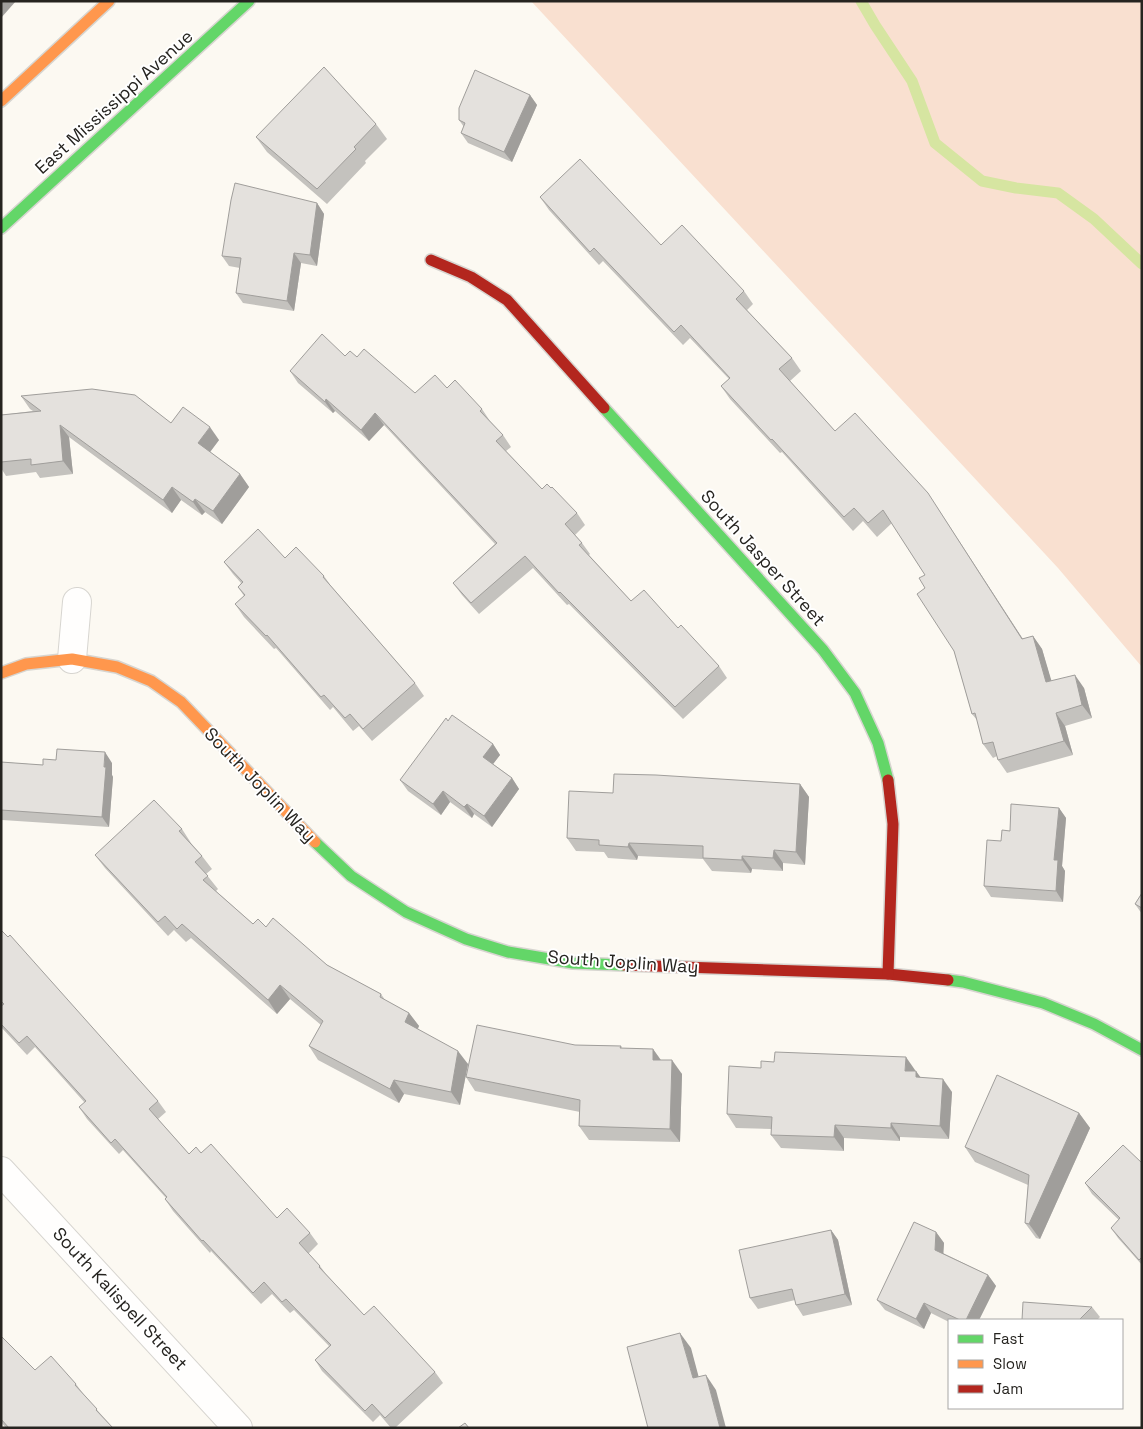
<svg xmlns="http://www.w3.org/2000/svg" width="1143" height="1429" font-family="'Space Grotesk',sans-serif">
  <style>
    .green { fill: #f9e0d0 }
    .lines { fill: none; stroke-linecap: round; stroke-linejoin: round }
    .stream { stroke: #d6e5a1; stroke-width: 11 }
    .street-casing { stroke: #d7d5d0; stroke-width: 30 }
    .fast-casing { stroke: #d7d5d0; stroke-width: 14 }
    .slow-casing { stroke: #d7d5d0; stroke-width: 14 }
    .jam-casing { stroke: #d7d5d0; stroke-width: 14 }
    .street { stroke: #fffefd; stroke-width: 28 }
    .fast { stroke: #63d668; stroke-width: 11 }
    .slow { stroke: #ff974d; stroke-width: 11 }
    .jam { stroke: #b3261e; stroke-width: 11 }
    .wall { fill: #c4c2be }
    .shaded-wall { fill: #a09e9b }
    .building { fill: #e4e1dd; stroke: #a09e9b }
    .labels { text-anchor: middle; stroke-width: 4; stroke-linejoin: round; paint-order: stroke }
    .street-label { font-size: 18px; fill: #262420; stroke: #fff }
  </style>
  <rect width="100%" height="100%" fill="#fcf9f2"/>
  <!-- green -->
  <polygon class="green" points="531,1 1142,1 1142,667 1058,568"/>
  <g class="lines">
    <!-- stream -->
    <polyline class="stream" points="861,1 875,25 912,81 935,143 982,181 1016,188 1058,193 1094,219 1142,264"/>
    <defs>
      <g id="street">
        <polyline points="72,659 77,602"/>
        <polyline points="1,1171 238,1428"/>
      </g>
      <g id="fast">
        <polyline points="1,228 249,1"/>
        <polyline points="604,408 823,650 855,693 878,743 888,780"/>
        <polyline points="315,842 351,876 406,912 466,939 508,952 573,963 624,965"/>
        <polyline points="948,980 963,982 1043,1003 1094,1024 1142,1050"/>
      </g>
      <g id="slow">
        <polyline points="1,101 109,1"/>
        <polyline points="1,673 26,664 72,659 117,667 151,681 181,702 315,842"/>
      </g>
      <g id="jam">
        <polyline points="431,260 471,277 507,300 604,408"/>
        <polyline points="624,965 888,974 948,980"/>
        <polyline points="888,974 893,824 888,780"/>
      </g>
    </defs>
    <!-- street casing -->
    <use href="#street" class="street-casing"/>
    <!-- fast casing -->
    <use href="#fast" class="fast-casing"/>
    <!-- slow casing -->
    <use href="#slow" class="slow-casing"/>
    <!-- jam casing -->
    <use href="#jam" class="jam-casing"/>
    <!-- street -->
    <use href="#street" class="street"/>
    <!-- fast -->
    <use href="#fast" class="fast"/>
    <!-- slow -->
    <use href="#slow" class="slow"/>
    <!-- jam -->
    <use href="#jam" class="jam"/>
  </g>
  <!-- wall -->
  <g class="wall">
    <polygon points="530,95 537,105 512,162 468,143 461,133 464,127 459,120"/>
    <polygon points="376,124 387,139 365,161 366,163 327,204 267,152 256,137"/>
    <polygon points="540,197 661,245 744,291 753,304 747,310 792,358 801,371 790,381 835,431 937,507 1023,639 1033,636 1042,649 1051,681 1084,688 1092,718 1065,726 1073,755 1007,773 998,760 997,756 993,758 983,744 977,720 972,714 954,651 925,588 925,575 892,523 877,537 863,521 853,531 782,452 780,453 730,399 721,386 729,379 690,338 683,345 603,261 599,265 549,210"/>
    <polygon points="317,203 324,214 317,266 301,263 294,311 243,303 236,293 240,268 229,266 222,256"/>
    <polygon points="345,356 357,357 415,393 447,388 482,409 490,421 503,435 511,447 506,451 542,489 577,513 585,525 575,535 582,543 590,554 589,555 631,601 678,628 719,666 727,678 683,719 569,604 567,605 533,568 479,614 462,595 453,583 495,544 384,425 369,441 335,411 333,413 298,383 290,371"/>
    <polygon points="21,396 171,423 219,440 210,452 240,474 249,487 222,524 205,512 202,515 181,500 172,513 69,437 73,474 40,478 36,472 6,476 1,468 1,415 33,411 30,409"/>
    <polygon points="285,558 324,576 331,586 415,683 424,696 372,741 359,726 353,731 333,707 330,710 276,648 274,649 244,617 235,604 244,596 238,587 241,583 233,574 224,562"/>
    <polygon points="448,721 493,744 500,755 493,764 512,778 519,789 492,827 474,814 472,818 450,802 441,815 408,791 400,780"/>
    <polygon points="1,762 43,765 112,763 112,775 113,777 109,827 2,820"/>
    <polygon points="800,784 809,797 805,865 783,863 783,871 752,869 751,873 712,871 703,859 638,856 637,860 608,858 604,852 576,851 567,838"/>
    <polygon points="1059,808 1066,818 1062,866 1065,871 1063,902 991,897 984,886 1001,841 1010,831"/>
    <polygon points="182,829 191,843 202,856 212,869 206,874 218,889 216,891 253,924 266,927 327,965 381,994 385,1000 409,1013 419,1026 418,1029 468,1064 460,1105 404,1094 399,1103 318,1060 309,1046 321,1025 290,999 277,1014 191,938 186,942 174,930 168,936 105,868 95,855"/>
    <polygon points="1142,893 1142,914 1135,904"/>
    <polygon points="1,930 158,1101 166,1112 158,1119 189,1154 201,1153 277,1218 310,1233 318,1244 308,1254 320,1266 326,1274 364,1315 435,1372 443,1383 395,1428 391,1428 380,1415 373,1422 322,1371 315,1360 329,1346 294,1310 290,1313 272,1294 261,1304 211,1251 210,1253 173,1211 165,1199 166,1198 123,1150 119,1154 87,1119 79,1107 85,1103 35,1047 27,1055 1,1027 1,1006 3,1005 1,1003"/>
    <polygon points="575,1045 621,1046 622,1048 653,1049 661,1060 682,1074 680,1142 589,1140 579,1126 580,1112 475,1091 466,1077"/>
    <polygon points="761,1068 915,1070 915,1071 921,1078 952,1092 949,1139 900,1137 900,1141 844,1138 844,1151 781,1148 771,1135 772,1129 736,1128 727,1114"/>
    <polygon points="1079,1113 1090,1128 1040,1239 1036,1238 1025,1223 1028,1185 975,1162 965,1147"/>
    <polygon points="1142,1163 1142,1265 1118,1238 1111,1228 1119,1220 1092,1194 1085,1183"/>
    <polygon points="831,1230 838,1240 852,1305 803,1316 796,1305 795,1300 758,1309 750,1298"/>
    <polygon points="936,1232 944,1243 943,1253 988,1275 996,1286 979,1320 949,1320 949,1322 931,1313 924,1329 885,1310 877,1300"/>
    <polygon points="1092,1307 1100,1317 1097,1320 1022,1320"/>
    <polygon points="1,1336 35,1370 76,1384 84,1395 113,1428 6,1428 1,1422"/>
  </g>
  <!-- shaded-wall -->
  <g class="shaded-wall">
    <polygon points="1,1 16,1 1,18"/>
    <polygon points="530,95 537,105 512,162 504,152"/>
    <polygon points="317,203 324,214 317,266 310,255"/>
    <polygon points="294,253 301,263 294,311 287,301"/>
    <polygon points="326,399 335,411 333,413 325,402"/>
    <polygon points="375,413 384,425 369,441 361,430"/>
    <polygon points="60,425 69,437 73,474 63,461"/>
    <polygon points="210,427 219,440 207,456 198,443"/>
    <polygon points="240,474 249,487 222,524 213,511"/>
    <polygon points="172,487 181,500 172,513 163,500"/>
    <polygon points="928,493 937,507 1031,652 1022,639"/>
    <polygon points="195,499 205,512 202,515 193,502"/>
    <polygon points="1033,636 1042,649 1056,696 1046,682"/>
    <polygon points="1075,675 1084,688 1092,718 1082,705"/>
    <polygon points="1056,713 1065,726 1073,755 1064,741"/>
    <polygon points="493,744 500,755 490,768 483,757"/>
    <polygon points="105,752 112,763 112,775 113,777 109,827 102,817"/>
    <polygon points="512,778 519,789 492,827 484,816"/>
    <polygon points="800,784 809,797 805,865 796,852"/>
    <polygon points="443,791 450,802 441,815 433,804"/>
    <polygon points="467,804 474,814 472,818 464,807"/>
    <polygon points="1059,808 1066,818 1062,866 1065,871 1063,902 1056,891 1054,860"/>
    <polygon points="629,843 638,856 637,860 628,847"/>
    <polygon points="774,850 783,863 783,871 773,858"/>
    <polygon points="742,856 752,869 751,873 742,860"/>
    <polygon points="280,985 290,999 277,1014 268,1000"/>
    <polygon points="409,1013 419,1026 414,1035 405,1022"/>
    <polygon points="653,1049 662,1062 653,1060"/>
    <polygon points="458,1051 468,1064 460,1105 451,1092"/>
    <polygon points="906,1057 915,1070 914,1084 905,1071"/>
    <polygon points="672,1060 682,1074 680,1142 670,1129"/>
    <polygon points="916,1071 926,1085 916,1077"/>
    <polygon points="943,1079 952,1092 949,1139 940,1126"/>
    <polygon points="394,1080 404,1094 399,1103 390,1089"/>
    <polygon points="1079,1113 1090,1128 1040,1239 1029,1224"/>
    <polygon points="891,1123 900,1137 900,1141 891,1128"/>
    <polygon points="835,1125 844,1138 844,1151 834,1137"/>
    <polygon points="831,1230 838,1240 852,1305 845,1294"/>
    <polygon points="936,1232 944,1243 943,1260 935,1250"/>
    <polygon points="988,1275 996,1286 979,1320 966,1320"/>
    <polygon points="924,1303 931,1313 924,1329 916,1319"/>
    <polygon points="680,1333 691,1348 703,1393 693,1378"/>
    <polygon points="706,1375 716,1390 726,1428 720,1428"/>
  </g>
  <!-- building -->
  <g class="building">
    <polygon points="324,67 376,124 354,147 356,149 317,189 256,137"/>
    <polygon points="475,70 530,95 504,152 461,133 465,123 459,120 459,108"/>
    <polygon points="580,159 661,245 682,225 744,291 736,299 792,358 779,369 835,431 855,413 928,493 1022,639 1033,636 1046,682 1075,675 1082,705 1056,713 1064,741 998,760 993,742 983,744 975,713 972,714 954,651 917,594 925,588 919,578 925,575 883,510 868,523 854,508 844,517 772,439 771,440 721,386 730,378 681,325 674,332 594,248 590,252 540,197"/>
    <polygon points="235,183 317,203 310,255 294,253 287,301 236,293 241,258 222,256 231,200"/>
    <polygon points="322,334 345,356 350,351 357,357 364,349 415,393 435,375 447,388 455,380 482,409 480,411 503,435 496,441 542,489 547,484 551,488 552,487 577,513 565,524 582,543 579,545 631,601 644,590 678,628 681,625 719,666 675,707 560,592 559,593 525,556 471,603 453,583 497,543 375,413 361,430 326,399 325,402 290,371"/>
    <polygon points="92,389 135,395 171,423 183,407 210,427 198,443 240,474 213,511 195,499 193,502 172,487 163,500 60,425 63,461 31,465 31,459 1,462 1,415 41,411 21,396"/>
    <polygon points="258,529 285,558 296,547 324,576 323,577 415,683 363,729 350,714 345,718 324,695 321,697 267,635 266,636 235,604 245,595 238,587 243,582 224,562"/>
    <polygon points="452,715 493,744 483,757 512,778 484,816 467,804 464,807 443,791 433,804 400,780 446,718 448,721"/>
    <polygon points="57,749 105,752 104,767 106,767 102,817 1,810 1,762 43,765 43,759 56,760"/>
    <polygon points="614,774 656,775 800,784 796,852 774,850 773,858 742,856 742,860 703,858 703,846 629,843 628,847 599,845 599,840 567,838 569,791 613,793"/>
    <polygon points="154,800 182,829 179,831 202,856 195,862 208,876 203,880 253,924 258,919 266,927 273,918 327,965 381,994 380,997 409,1013 405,1022 458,1051 451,1092 394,1080 390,1089 309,1046 323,1021 280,985 268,1000 182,924 177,929 165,916 158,922 95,855"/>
    <polygon points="1011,804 1059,808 1054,860 1058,860 1056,891 984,886 987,840 1001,841 1002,830 1010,831"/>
    <polygon points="1142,893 1142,908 1135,904"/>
    <polygon points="1,930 8,937 10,935 158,1101 149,1109 189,1154 196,1147 201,1153 211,1144 277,1218 287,1208 310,1233 299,1243 320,1266 319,1267 364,1315 374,1306 435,1372 385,1418 372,1404 365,1411 315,1360 331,1345 286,1299 282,1302 264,1282 253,1293 203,1240 202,1241 165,1199 167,1197 115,1139 111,1143 79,1107 86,1101 27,1036 19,1043 1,1024 1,1006 4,1004 1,1001"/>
    <polygon points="477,1025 575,1045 621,1046 620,1048 653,1049 653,1060 672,1060 670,1129 579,1126 580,1100 466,1077"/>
    <polygon points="775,1052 906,1057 905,1071 916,1071 916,1077 943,1079 940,1126 891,1123 891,1128 835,1125 834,1137 771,1135 772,1117 727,1114 729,1066 761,1068 761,1061 774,1062"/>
    <polygon points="997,1075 1079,1113 1029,1224 1025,1223 1029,1175 965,1147"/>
    <polygon points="1123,1145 1142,1163 1142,1257 1139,1260 1111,1228 1120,1218 1085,1183"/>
    <polygon points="914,1222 936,1232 935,1250 988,1275 966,1320 960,1320 924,1303 916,1319 877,1300"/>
    <polygon points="831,1230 845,1294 796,1305 792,1289 750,1298 739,1250"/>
    <polygon points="1023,1302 1092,1307 1079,1320 1022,1320"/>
    <polygon points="680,1333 693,1378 706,1375 720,1428 648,1428 627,1347"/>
    <polygon points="1,1336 35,1370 51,1356 76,1384 75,1385 97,1409 96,1410 113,1428 9,1428 1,1419"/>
    <polygon points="465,1423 469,1428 458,1428"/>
  </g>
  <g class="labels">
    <!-- street labels -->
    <g class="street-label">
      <text transform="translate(114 102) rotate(-42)" y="6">East Mississippi Avenue</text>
      <text transform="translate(763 558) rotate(48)" y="6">South Jasper Street</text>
      <text transform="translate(260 785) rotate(46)" y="6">South Joplin Way</text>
      <text transform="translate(623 962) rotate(4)" y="6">South Joplin Way</text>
      <text transform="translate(120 1299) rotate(47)" y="6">South Kalispell Street</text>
    </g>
  </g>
  <!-- border -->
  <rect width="1143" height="1429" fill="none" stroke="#262420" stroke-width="5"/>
  <!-- legend -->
  <rect x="948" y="1319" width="175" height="90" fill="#ffffff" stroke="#a8a7a6"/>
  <rect x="958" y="1335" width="25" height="8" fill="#63d668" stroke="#a8a7a6"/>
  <text x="993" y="1344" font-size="15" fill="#262420">Fast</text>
  <rect x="958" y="1360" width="25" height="8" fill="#ff974d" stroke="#a8a7a6"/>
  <text x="993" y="1369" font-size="15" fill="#262420">Slow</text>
  <rect x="958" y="1385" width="25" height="8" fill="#b3261e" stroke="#a8a7a6"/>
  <text x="993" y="1394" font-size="15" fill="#262420">Jam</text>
</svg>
